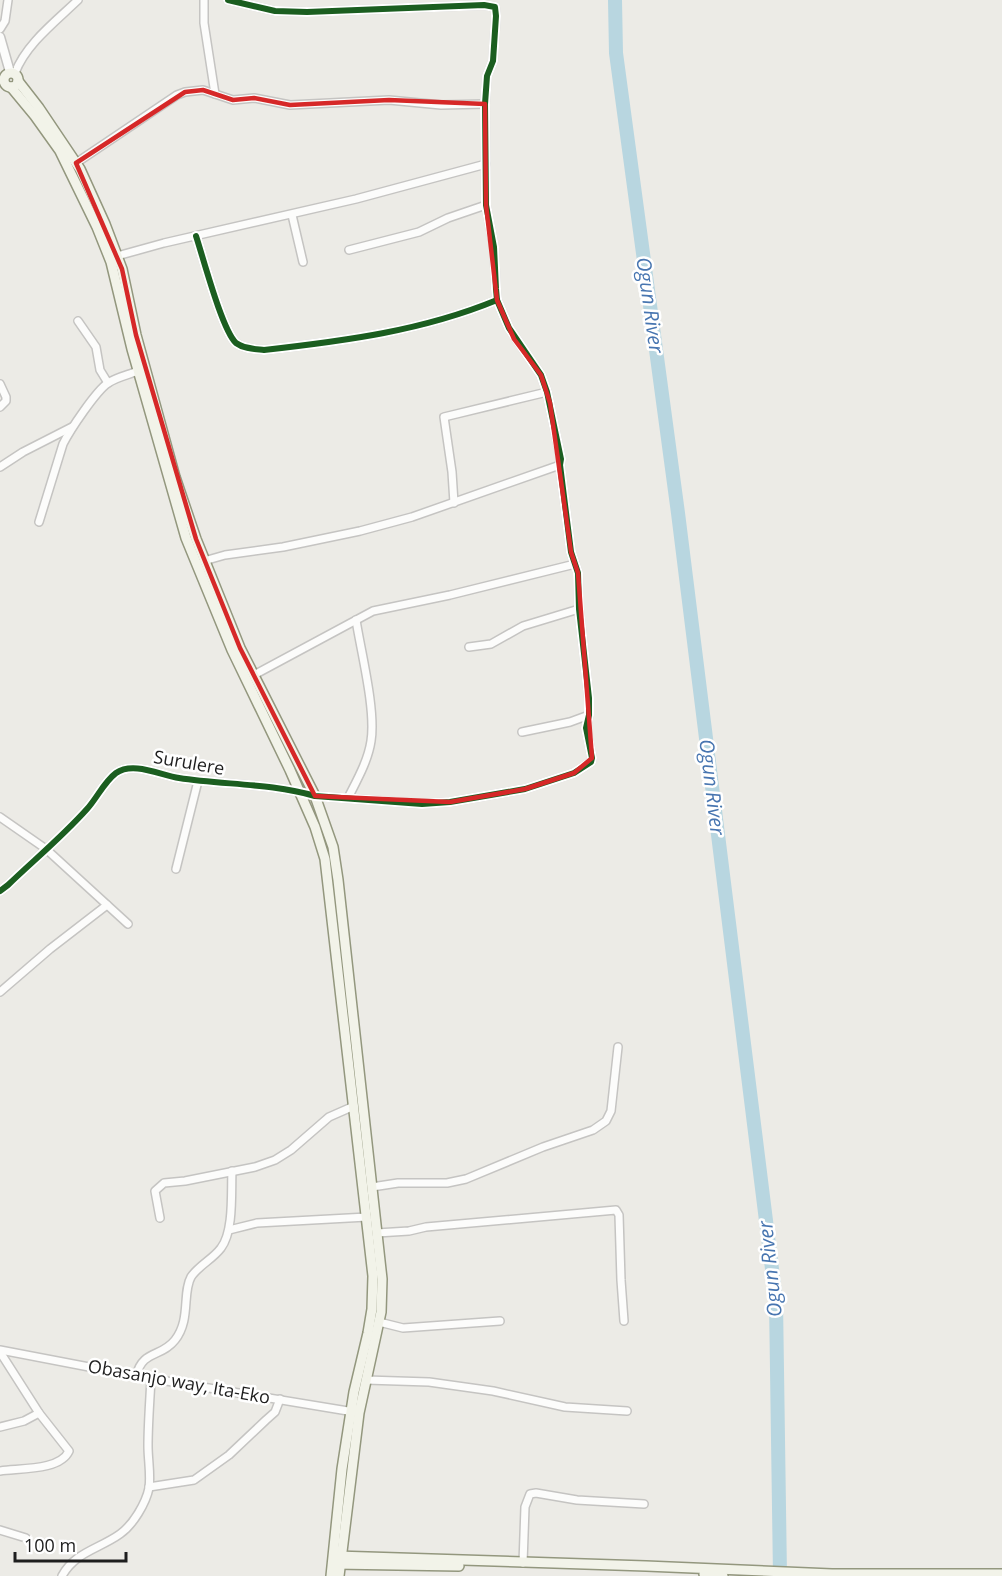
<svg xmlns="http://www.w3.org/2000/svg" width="1002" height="1576" font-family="'Open Sans',sans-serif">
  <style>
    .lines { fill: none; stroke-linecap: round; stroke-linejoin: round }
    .river { stroke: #b8d6e0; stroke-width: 14 }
    .minor-casing { stroke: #c5c4c2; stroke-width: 10 }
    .tertiary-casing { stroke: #c5c4c2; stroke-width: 11 }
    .secondary-casing { stroke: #93977e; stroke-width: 12 }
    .minor { stroke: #fcfcfb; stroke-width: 7 }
    .tertiary { stroke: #fcfcfb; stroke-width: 8 }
    .secondary { stroke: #f2f3e9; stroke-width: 9 }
    .cycleway-casing { stroke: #fff; stroke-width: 10 }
    .cycleway { stroke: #1b5e20; stroke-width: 6 }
    .marked { fill: none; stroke: #d62828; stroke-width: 4.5; stroke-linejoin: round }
    .labels { text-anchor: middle; stroke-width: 5; stroke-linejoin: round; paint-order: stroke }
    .street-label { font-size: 18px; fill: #1e1e1e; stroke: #fff }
    .water-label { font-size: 20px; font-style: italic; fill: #4775b0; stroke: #fff }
  </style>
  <rect width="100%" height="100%" fill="#ecebe6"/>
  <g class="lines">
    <!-- river -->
    <polyline class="river" points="615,0 616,53 678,513 776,1301 780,1576"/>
    <defs>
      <g id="minor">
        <polyline points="204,0 204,23 215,94"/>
        <polyline points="0,29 5,21 8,0"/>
        <path d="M15 73C26 44 55 22 78 0"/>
        <polyline points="76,163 177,95 185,92 203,90 233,100 254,98 290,105 389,100 441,105 485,104"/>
        <polyline points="292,215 303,262"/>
        <path d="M196 236C203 257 222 330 236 343 244 349 255 349 264 350 344 341 422 331 497 300"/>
        <polyline points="349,250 419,232 448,218 486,205"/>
        <polyline points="117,256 164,243 356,199 486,164"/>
        <polyline points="78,321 96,347 100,370 108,383"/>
        <polyline points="0,384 6,397 6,401 0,407"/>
        <polyline points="0,467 23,452 72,427"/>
        <polyline points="454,503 452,472 444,417 547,392"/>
        <path d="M39 522 63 444C70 430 96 391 108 383 117 377 128 375 138 371"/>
        <polyline points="204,561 225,555 283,547 360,531 412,517 560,465"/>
        <polyline points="469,647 491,644 523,626 579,609"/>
        <polyline points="254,675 373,611 450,595 575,564"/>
        <polyline points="522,732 570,722 589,715"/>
        <path d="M348 798C357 780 368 761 371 741 376 710 361 652 356 620"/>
        <polyline points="0,817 46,849 128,924"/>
        <polyline points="176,869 198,781"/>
        <path d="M0 891 8 885C34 860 63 836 87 809 97 798 104 782 116 773 133 761 160 775 179 778 223 785 271 783 315 796L422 804 450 802 525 789 574 773 591 762 592 758 586 728 589 715V698L579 609 578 573 571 552 560 465 561 459 547 392 541 375 509 328 497 300 496 289 494 247 486 205 485 104 487 76 493 61 496 16 495 7 484 5 307 12 275 11 228 0"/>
        <polyline points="0,992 50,949 107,905"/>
        <polyline points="372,1187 398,1183 447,1183 466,1179 543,1147 593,1130 606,1121 611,1111 618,1047"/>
        <polyline points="160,1218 155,1191 164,1183 185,1181 255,1167 275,1160 291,1150 329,1117 354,1106"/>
        <polyline points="229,1230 257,1223 367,1217"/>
        <polyline points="377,1233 409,1231 426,1227 616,1210 619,1215 621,1280 624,1321"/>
        <polyline points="379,1322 403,1328 500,1321"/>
        <polyline points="0,1350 136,1376 354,1412"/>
        <path d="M0 1352 39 1413 69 1451C60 1471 18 1468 0 1471"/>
        <path d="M136 1376C143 1349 161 1358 175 1340 191 1320 182 1293 191 1277 198 1266 213 1259 221 1248 234 1231 231 1192 232 1171"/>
        <polyline points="366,1380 429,1382 493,1391 565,1407 627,1411"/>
        <polyline points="0,1427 24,1421 39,1413"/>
        <polyline points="149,1487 194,1480 229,1455 266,1420 275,1412 280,1399"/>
        <polyline points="0,1530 26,1538"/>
        <polyline points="523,1563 525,1507 530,1494 536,1493 577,1500 644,1504"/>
        <path d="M62 1576C75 1552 99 1549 120 1534 133 1525 146 1503 149 1488 151 1475 148 1460 148 1446 148 1423 150 1400 151 1378"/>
      </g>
      <polyline id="tertiary" points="0,37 10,72"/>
      <g id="secondary">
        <circle cx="11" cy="80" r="7"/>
        <polyline points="18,81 39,108 80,169 105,224 122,269 136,335 175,477 196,539 240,648 315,796 333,847 338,880 382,1279 381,1312 359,1413 339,1576"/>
        <polyline points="11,87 35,116 60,151 97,227 111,262 132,349 186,538 232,650 290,770 315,827 325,859 373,1276 372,1309 368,1333 354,1392 342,1469 331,1576"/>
        <polyline points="336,1556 646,1566 832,1574 1002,1574"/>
        <polyline points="335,1564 459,1566"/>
        <polyline points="704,1574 723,1576"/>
      </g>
    </defs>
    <!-- minor casing -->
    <use href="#minor" class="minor-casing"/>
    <!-- tertiary casing -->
    <use href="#tertiary" class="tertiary-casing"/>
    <!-- secondary casing -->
    <use href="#secondary" class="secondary-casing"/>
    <!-- minor -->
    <use href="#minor" class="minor"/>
    <!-- tertiary -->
    <use href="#tertiary" class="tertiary"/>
    <!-- secondary -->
    <use href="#secondary" class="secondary"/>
    <defs>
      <g id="cycleway">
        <path d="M196 236C203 257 222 330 236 343 244 349 255 349 264 350 344 341 422 331 497 300"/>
        <path d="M0 891 8 885C34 860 63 836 87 809 97 798 104 782 116 773 133 761 160 775 179 778 223 785 271 783 315 796L422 804 450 802 525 789 574 773 591 762 592 758 586 728 589 715V698L579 609 578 573 571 552 560 465 561 459 547 392 541 375 509 328 497 300 496 289 494 247 486 205 485 104 487 76 493 61 496 16 495 7 484 5 307 12 275 11 228 0"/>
      </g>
    </defs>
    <!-- cycleway casing -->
    <use href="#cycleway" class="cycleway-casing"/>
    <!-- cycleway -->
    <use href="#cycleway" class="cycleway"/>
  </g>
  <!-- marked area -->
  <path class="marked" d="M203 90 233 100 254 98 290 105 389 100 485 104 486 205 497 300 514 339 541 375 550 403 571 552 578 573 592 758 574 773 525 789 450 802 315 796 240 648 196 539 136 335 122 269 76 163 185 92Z"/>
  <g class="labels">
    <!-- street labels -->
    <g class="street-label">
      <text transform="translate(189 763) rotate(10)" y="6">Surulere</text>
      <text transform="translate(179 1382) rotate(10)" y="6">Obasanjo way, Ita-Eko</text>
    </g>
    <!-- water labels -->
    <g class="water-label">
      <text transform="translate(650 305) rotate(82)" y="7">Ogun River</text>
      <text transform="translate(712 787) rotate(83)" y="7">Ogun River</text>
      <text transform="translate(770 1269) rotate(-96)" y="7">Ogun River</text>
    </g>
  </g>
  <!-- scale -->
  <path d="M15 1552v9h111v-9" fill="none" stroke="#1e1e1e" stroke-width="3"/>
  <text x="24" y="1552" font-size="18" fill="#1e1e1e" stroke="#ffffff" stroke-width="4.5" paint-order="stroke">100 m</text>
</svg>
